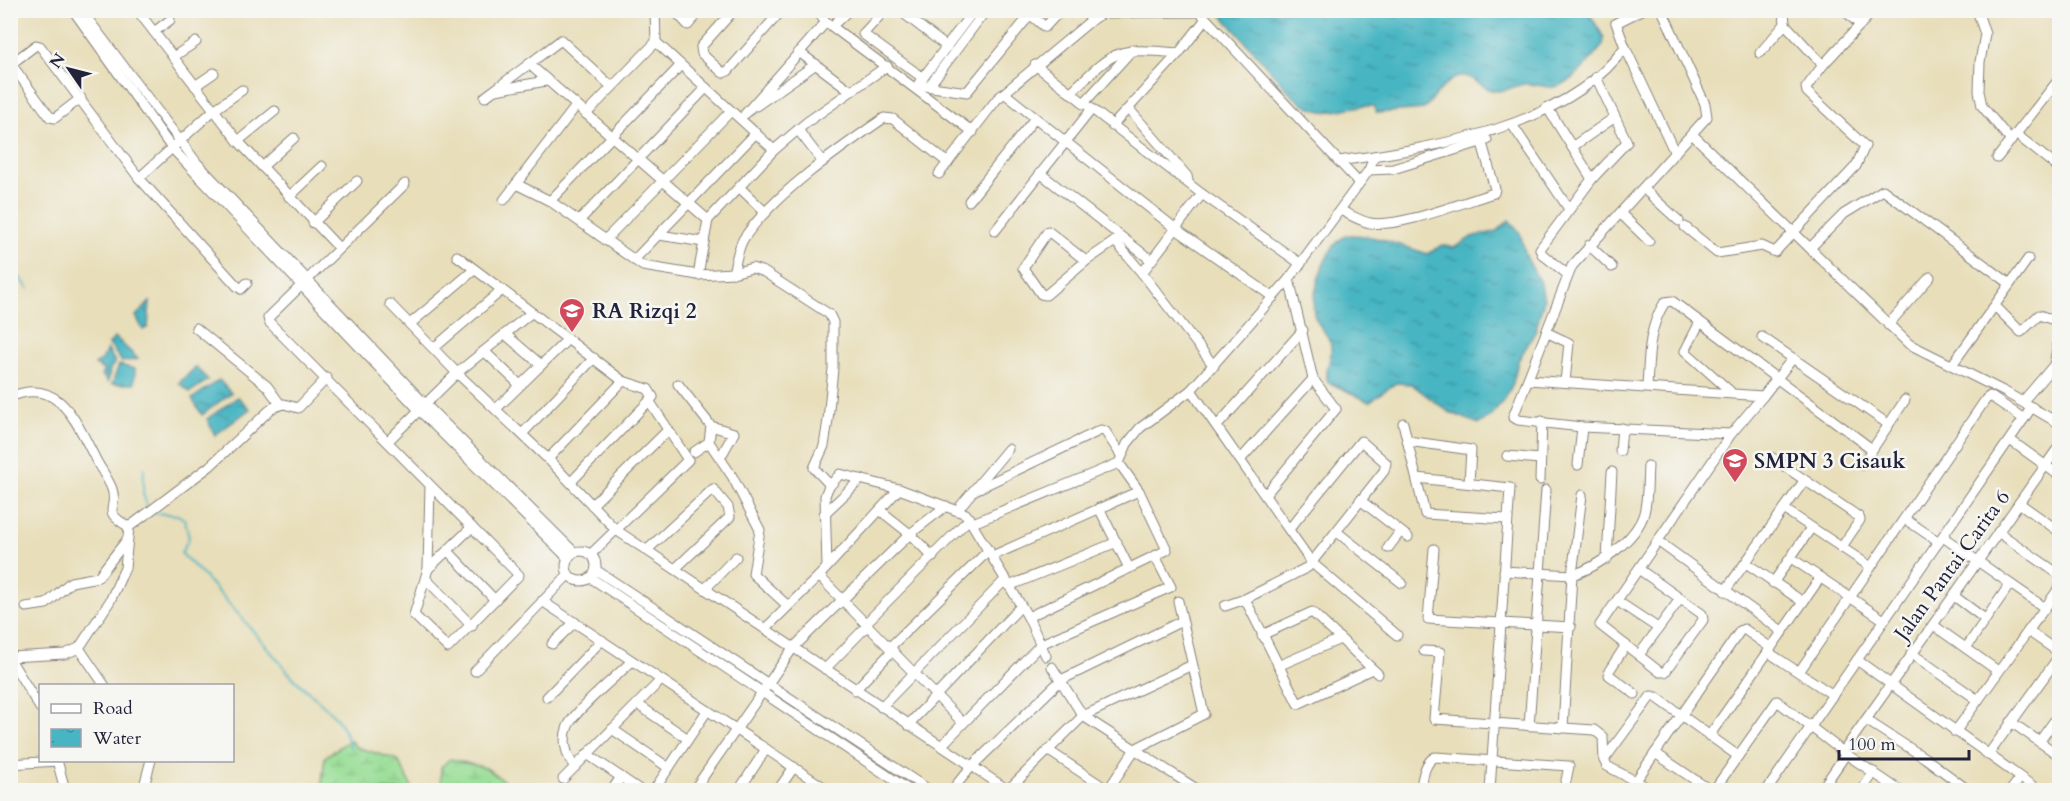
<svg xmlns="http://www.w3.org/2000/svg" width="2070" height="801" font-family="Cardo,serif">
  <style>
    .wetland { fill: url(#wetland-marsh); stroke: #5e8068; stroke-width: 1.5 }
    .water { fill: url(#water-ripples); stroke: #346c7e; stroke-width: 1.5 }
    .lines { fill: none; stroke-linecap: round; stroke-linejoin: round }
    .stream { stroke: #47b5c2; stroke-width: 2 }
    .minor-casing { stroke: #85807a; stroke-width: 11 }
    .minor { stroke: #fff; stroke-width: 9 }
    .labels { text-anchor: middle; stroke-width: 5; stroke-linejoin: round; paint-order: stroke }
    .poi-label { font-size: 21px; font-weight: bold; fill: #22223b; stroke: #f6f6f2; text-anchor: start }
    .street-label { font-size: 21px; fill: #22223b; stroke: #f6f6f2 }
  </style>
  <defs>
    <pattern id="wetland-marsh" width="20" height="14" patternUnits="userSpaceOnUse" patternTransform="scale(1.5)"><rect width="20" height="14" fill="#99de96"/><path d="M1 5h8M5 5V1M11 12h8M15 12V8" fill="none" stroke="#84be82"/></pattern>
    <pattern id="water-ripples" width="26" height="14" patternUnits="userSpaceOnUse" patternTransform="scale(1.5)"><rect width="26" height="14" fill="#47b5c2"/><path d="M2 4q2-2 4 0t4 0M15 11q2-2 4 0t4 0" fill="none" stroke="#3b939f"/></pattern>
  </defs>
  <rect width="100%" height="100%" fill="#f6f6f2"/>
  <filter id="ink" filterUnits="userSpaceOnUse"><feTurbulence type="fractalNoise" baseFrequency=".0167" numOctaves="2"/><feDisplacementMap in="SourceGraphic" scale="12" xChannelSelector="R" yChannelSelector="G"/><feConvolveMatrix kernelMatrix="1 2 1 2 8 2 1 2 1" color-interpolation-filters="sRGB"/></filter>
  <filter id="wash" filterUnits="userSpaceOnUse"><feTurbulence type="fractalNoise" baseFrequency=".008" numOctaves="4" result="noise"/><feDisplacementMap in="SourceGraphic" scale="24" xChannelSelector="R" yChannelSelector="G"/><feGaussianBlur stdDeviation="1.35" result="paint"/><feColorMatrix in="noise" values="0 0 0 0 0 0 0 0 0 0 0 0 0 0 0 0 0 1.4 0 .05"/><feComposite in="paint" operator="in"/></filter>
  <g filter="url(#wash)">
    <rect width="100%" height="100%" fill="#e8deba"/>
    <!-- wetland -->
    <g class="wetland">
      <polygon points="350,740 356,747 398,760 413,790 321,790 325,757"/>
      <polygon points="450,759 486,768 516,790 441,790 441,767"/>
    </g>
    <!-- water -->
    <g class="water">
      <path d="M1218 11H1588L1604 38 1603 45C1592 58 1572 85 1554 87 1545 88 1536 83 1526 84 1516 84 1507 92 1495 91 1483 90 1473 75 1462 76 1447 78 1434 98 1424 109L1377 113 1373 106C1335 105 1330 124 1294 97Z"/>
      <path d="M1509 220 1520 233 1526 256 1541 285 1544 300 1535 332 1518 361 1513 383 1506 397 1492 415 1479 424 1449 412 1411 384 1396 383 1369 402 1328 382C1323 368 1335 356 1330 342 1327 332 1316 324 1314 314 1310 295 1328 235 1351 235 1376 235 1404 247 1428 254L1442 245 1453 248C1460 245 1468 238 1475 236 1495 230 1492 238 1509 220Z"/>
      <polygon points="150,302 148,327 143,330 136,316"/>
      <polygon points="115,337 138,359 122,362 109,344"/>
      <polygon points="107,349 115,362 110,369 108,382 102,375 104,370 95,365 102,360"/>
      <polygon points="119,365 135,369 134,384 112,384"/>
      <polygon points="196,367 208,380 190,392 179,383"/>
      <polygon points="219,380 231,393 202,415 192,399"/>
      <polygon points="238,397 250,409 215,435 207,419"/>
    </g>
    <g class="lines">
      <!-- stream -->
      <g class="stream">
        <polyline points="10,266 29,289"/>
        <polyline points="144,468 143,494 148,508"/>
        <path d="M154 513 178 515 185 520 189 538 181 553C220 591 254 632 289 673 313 701 340 708 350 747"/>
      </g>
    </g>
  </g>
  <g filter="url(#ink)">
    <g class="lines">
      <defs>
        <g id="minor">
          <polyline points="73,10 171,147 418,409 568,558"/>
          <polyline points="81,10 197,163 424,403 574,552"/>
          <polyline points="137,10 238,141 338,247"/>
          <polyline points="674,10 688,25 701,10"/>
          <polyline points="734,10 701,47 702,54 723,73 728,71 782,10"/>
          <polyline points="816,10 826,22 973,132"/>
          <polyline points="885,10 863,34 923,78"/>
          <polyline points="899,10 947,47"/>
          <polyline points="1025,10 1045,27 1061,10"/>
          <polyline points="1198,10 1359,183"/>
          <polyline points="1662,10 1705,104 1707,117 1572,266 1513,417 1518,420 1582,427 1731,434"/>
          <polyline points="1784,10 1785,24 1823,65"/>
          <polyline points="1844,10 1860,25"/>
          <polyline points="1977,10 1985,34 1980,62 1979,91 1982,106 2011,141"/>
          <polyline points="10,11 11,10"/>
          <polyline points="832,26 849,10"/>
          <polyline points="154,32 170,20"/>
          <polyline points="656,42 774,150"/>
          <polyline points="1625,47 1675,153"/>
          <polyline points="799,52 851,91"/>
          <polyline points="1760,53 1785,24"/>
          <polyline points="173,57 196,42"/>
          <polyline points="529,64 708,220 698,275"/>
          <polyline points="1035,65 1202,194 1301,264"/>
          <polyline points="919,83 974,10"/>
          <polyline points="918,85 967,92 1030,15"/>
          <polyline points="195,86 214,73"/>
          <polyline points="929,86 986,10"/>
          <polyline points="496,90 546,81"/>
          <polyline points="1004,93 1176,229 1273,297"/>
          <path d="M1070 93C1117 48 1114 48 1179 53"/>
          <polyline points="485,97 561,40 612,87"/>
          <polyline points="81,98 55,118 50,117 11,64 36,45 40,46 139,178 237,286 241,289 247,283"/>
          <polyline points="1083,104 1133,49"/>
          <polyline points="756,106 816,64"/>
          <polyline points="1547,107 1592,179"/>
          <polyline points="1129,109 1187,176 1188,181"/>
          <polyline points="586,114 656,42 655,10"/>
          <polyline points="745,114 826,22"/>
          <polyline points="1112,126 1179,53 1205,20"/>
          <polyline points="1513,126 1569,209"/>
          <polyline points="798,130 822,161"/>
          <polyline points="1693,135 1909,344 2005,392 2060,424"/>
          <polyline points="2017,135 2060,169"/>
          <polyline points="238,141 275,111"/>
          <polyline points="1572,147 1615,117"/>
          <polyline points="1997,158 2060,78"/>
          <path d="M1338 161C1429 148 1567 129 1625 47L1616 23 1642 10"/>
          <polyline points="262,167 294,138"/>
          <polyline points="1369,170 1393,169 1487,140"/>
          <polyline points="1040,173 1151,260"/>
          <polyline points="939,174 997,99 1094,18 1104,13 1199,12"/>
          <polyline points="139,178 214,110 242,90"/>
          <polyline points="405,184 268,318 269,322 519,575 448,648 414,615 428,569 430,485"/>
          <polyline points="516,184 550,201 643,266 698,275 733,273 752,268 764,272 829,314 833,322 833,368 828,420 824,446 814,468 830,485"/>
          <polyline points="740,188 766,213"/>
          <polyline points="1644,189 1679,221"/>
          <polyline points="1202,194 1142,273 1214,366"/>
          <polyline points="289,197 322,166"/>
          <polyline points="504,200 576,106"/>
          <polyline points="550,201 681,65"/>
          <polyline points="969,201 1035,118"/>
          <path d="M1340 210C1349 214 1360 221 1370 223 1400 228 1463 202 1494 193L1495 189 1480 136"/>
          <polyline points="1620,213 1649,241"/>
          <polyline points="708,220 774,150 807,122 887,66"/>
          <polyline points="579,221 706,88"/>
          <polyline points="313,223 357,181"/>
          <polyline points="1685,227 1717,253 1762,246 1775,252 1856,166 1865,146 1807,92 1806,88 1823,65 1874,10"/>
          <polyline points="995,231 1091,110"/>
          <polyline points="659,235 704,242"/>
          <polyline points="605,240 731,111"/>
          <polyline points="1115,241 1142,273"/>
          <polyline points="1589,245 1612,267"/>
          <polyline points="1810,248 1844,214 1883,190 2009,283"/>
          <polyline points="457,256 623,381 548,459"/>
          <polyline points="634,260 756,133"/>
          <polyline points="1086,261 1048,231 1023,268 1041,294 1046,295 1086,261 1121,237"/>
          <path d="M733 273C736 262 738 247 744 238 775 193 839 149 884 118L893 119 948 163"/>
          <polyline points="1567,274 1542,254 1540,249 1592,179 1627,142 1596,77"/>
          <polyline points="390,304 457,373 548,459 616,530 1008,790"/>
          <polyline points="1995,306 2021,332 2039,315 2060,322"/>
          <polyline points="1700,322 1685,351 1730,391"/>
          <polyline points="410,324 474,270"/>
          <polyline points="1888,325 1930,277"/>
          <polyline points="196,328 267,386 280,404"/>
          <polyline points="1546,332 1569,343 1565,382"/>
          <polyline points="505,334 541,365"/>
          <polyline points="1762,337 1888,424"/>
          <polyline points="434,348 502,290"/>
          <polyline points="484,351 520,385"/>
          <polyline points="1952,365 2028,259"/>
          <polyline points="1528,380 1763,396 1793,358"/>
          <polyline points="678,384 711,426 709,442 732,476 760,530 753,574 788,606"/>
          <path d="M1647 387C1649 356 1648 328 1665 302L1672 301 1872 449"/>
          <polyline points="1191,390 1312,563 1397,635"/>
          <path d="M10 397C59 376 76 422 94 456 99 467 108 478 112 489 119 511 99 509 129 527"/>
          <polyline points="2023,401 2054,365 2060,332"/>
          <polyline points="497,408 568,339"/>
          <polyline points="1403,423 1425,514 1506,519"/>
          <polyline points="711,426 734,433 720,458"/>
          <polyline points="1217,426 1303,330"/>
          <polyline points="522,434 594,358"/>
          <polyline points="2010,440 2060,476"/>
          <polyline points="388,441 457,373 531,313"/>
          <polyline points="1408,441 1471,450 1469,483"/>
          <polyline points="1620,451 1622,428"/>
          <polyline points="694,452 709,442"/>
          <polyline points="1507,456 1540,459"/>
          <polyline points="1771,457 1859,517 1860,520 1841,548"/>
          <polyline points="1241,459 1313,379"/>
          <polyline points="1119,463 1127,444 1140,428 1191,390 1289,279 1369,170 1374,156"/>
          <polyline points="1578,465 1582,427"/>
          <polyline points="1862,465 1905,400"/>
          <polyline points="1417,478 1510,488 1490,790"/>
          <polyline points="1540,480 1542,421"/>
          <polyline points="571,482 653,397 648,389 623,381"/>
          <polyline points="973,491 1101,430 1105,431 1121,455"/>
          <polyline points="1266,494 1336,409 1313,379 1289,279"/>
          <path d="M1582 495 1572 575C1597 568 1637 539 1644 513 1648 498 1647 481 1648 466"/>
          <polyline points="1360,500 1408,537"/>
          <polyline points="2019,503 2060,532"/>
          <polyline points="592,505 668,430"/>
          <polyline points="1099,508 1129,568"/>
          <polyline points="958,509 1008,449"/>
          <polyline points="1784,509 1871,567"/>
          <polyline points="881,511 910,534 946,506"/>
          <polyline points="824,514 861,479"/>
          <polyline points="1905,519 1939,542"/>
          <polyline points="973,523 1119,463 1139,491 1167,550 1028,617"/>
          <polyline points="1337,532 1402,583"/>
          <polyline points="1998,532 2060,575"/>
          <polyline points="1943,537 2045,608"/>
          <polyline points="1659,542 1783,632"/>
          <polyline points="1388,548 1400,532"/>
          <polyline points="1434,549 1428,619 1571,627"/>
          <polyline points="647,550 713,489 728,507 730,517 675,569"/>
          <circle cx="581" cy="566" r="15"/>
          <polyline points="448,551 495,600"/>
          <polyline points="591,554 688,460 650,402"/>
          <polyline points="992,556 1139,491"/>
          <polyline points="1791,558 1884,620"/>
          <polyline points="1607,559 1612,472"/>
          <polyline points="1746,563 1803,602"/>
          <polyline points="827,567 825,496 828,488 840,474 899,489 966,514 1028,617 1046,656"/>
          <polyline points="428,569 472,527"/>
          <polyline points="596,570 929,790"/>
          <polyline points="1640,570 1702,614 1703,620 1665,672 1660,672 1600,625 1731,434 1763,396"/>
          <polyline points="1504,571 1572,575 1563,728"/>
          <polyline points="819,576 962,722"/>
          <polyline points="591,578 909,790"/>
          <polyline points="426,579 472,626"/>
          <polyline points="1773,583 1811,528"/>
          <polyline points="1009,586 1117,542"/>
          <polyline points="705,589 736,557"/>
          <polyline points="1725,591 1804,481"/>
          <polyline points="1954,596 1985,619"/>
          <polyline points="1245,599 1298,704 1372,669"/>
          <polyline points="542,601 828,790"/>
          <polyline points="1617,601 1658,628"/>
          <polyline points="1225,606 1245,599 1308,567 1384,471 1386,463 1361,441 1290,528"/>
          <polyline points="26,607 46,604 71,582 98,577 126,541"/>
          <polyline points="866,623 970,518"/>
          <polyline points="1933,625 1998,671"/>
          <polyline points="765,629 819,576 899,489"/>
          <polyline points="2028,631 2060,653"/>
          <polyline points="1262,635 1312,612 1378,674"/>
          <polyline points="552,644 575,622"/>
          <polyline points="1626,645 1609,671 1609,675 1635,694"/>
          <polyline points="890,647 989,550"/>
          <polyline points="79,648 105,686"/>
          <polyline points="1966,648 2010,584"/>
          <polyline points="1424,651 1440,652 1434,719 1594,730 1603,737 1604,760 1607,766 1652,790"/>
          <polyline points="1768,652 1833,695"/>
          <polyline points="1911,653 1978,700"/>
          <polyline points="1639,655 1680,599"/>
          <polyline points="10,657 65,654 79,648 110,601 125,568 129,527 210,466 272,408 284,404 298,408 327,378"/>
          <polyline points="10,659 40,708"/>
          <polyline points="1857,660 2038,790"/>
          <polyline points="1278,666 1340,639"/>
          <polyline points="1052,667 1083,716 1198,790"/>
          <polyline points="825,669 868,625"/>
          <polyline points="475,671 568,575"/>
          <polyline points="1799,672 1986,399 1990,396 2024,419"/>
          <polyline points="855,690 893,650"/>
          <polyline points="547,697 602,640"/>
          <polyline points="637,704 688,739"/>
          <polyline points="881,707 1006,579"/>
          <polyline points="1866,720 1925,758 1968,790"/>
          <polyline points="2011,722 2060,756"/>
          <polyline points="908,725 1021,606"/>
          <polyline points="1529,726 1546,490"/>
          <polyline points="612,729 669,768"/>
          <polyline points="1955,732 2060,587"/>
          <polyline points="1709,736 1820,578"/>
          <polyline points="2039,742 2060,713"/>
          <polyline points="941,746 1041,644 1171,587 1155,556"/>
          <polyline points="1049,751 1108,790"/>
          <polyline points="1843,752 2060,445"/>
          <polyline points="1655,753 1710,790"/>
          <polyline points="587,754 640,790"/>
          <polyline points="1988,755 2060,655"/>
          <polyline points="57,760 65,790"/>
          <polyline points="1604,760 1651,696 1656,697 1738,756"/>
          <polyline points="10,764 57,761"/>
          <path d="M575 767C566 756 562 740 568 726 576 709 617 676 632 661"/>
          <polyline points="563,779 661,680"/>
          <polyline points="1635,782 1740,631 1744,629 1771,648"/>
          <polyline points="143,790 151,760"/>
          <polyline points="612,790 621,777"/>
          <polyline points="654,790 707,711"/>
          <polyline points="694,790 793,648 910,534 933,557"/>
          <polyline points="739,790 766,749"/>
          <polyline points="778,790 794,767"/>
          <polyline points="952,790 971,767 1061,680 1182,621"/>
          <polyline points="1008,790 1083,716 1192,665"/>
          <polyline points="1108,790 1135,749 1204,714 1178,601"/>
          <path d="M1426 790 1421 786C1423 776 1425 762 1435 757L1569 766 1564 790"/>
          <polyline points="1714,790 1777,701 1846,754 1899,790"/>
          <polyline points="1767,790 2032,407"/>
          <polyline points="1821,790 1846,754"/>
          <polyline points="1862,790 1874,772"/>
          <polyline points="2011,790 2020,778"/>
          <polyline points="2056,790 2060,785"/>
        </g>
      </defs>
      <!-- minor casing -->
      <use href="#minor" class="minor-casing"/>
      <!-- minor -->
      <use href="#minor" class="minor"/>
    </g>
  </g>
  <!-- icons -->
  <defs>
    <symbol id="school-pin" viewBox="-11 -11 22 30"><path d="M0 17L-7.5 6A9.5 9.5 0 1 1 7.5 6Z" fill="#d1495b" stroke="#f6f6f2"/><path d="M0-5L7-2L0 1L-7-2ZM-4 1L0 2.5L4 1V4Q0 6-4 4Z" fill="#fff"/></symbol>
  </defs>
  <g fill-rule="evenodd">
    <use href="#school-pin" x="557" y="296" width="30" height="40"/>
    <use href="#school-pin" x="1720" y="446" width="30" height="40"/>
  </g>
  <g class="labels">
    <!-- poi labels -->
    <g class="poi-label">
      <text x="592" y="318">RA Rizqi 2</text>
      <text x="1754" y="468">SMPN 3 Cisauk</text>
    </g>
    <!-- street labels -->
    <g class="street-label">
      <text transform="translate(1952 565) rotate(-54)" y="7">Jalan Pantai Carita 6</text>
    </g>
  </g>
  <!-- margin -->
  <rect width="2070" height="801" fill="none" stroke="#f6f6f2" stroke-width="36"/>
  <!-- legend -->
  <rect x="39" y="684" width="195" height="78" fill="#f6f6f2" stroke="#a1a1a9" stroke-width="1.5"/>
  <rect x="51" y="704" width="30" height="9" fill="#ffffff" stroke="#a1a1a9" stroke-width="1.5"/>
  <text x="93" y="714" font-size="18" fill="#22223b">Road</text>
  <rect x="51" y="729" width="30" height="18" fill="url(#water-ripples)" stroke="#a1a1a9" stroke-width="1.5"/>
  <text x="93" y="744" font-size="18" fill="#22223b">Water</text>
  <!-- north arrow -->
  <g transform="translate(69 69) rotate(305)" stroke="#f6f6f2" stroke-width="4.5" paint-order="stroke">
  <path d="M0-4.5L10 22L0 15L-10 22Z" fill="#22223b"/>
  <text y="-9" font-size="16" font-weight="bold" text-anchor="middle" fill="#22223b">N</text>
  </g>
  <!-- scale -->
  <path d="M1839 750v9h130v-9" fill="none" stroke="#22223b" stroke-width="3"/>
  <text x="1848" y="750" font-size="18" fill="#22223b" stroke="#f6f6f2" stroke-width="4.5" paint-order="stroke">100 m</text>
</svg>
